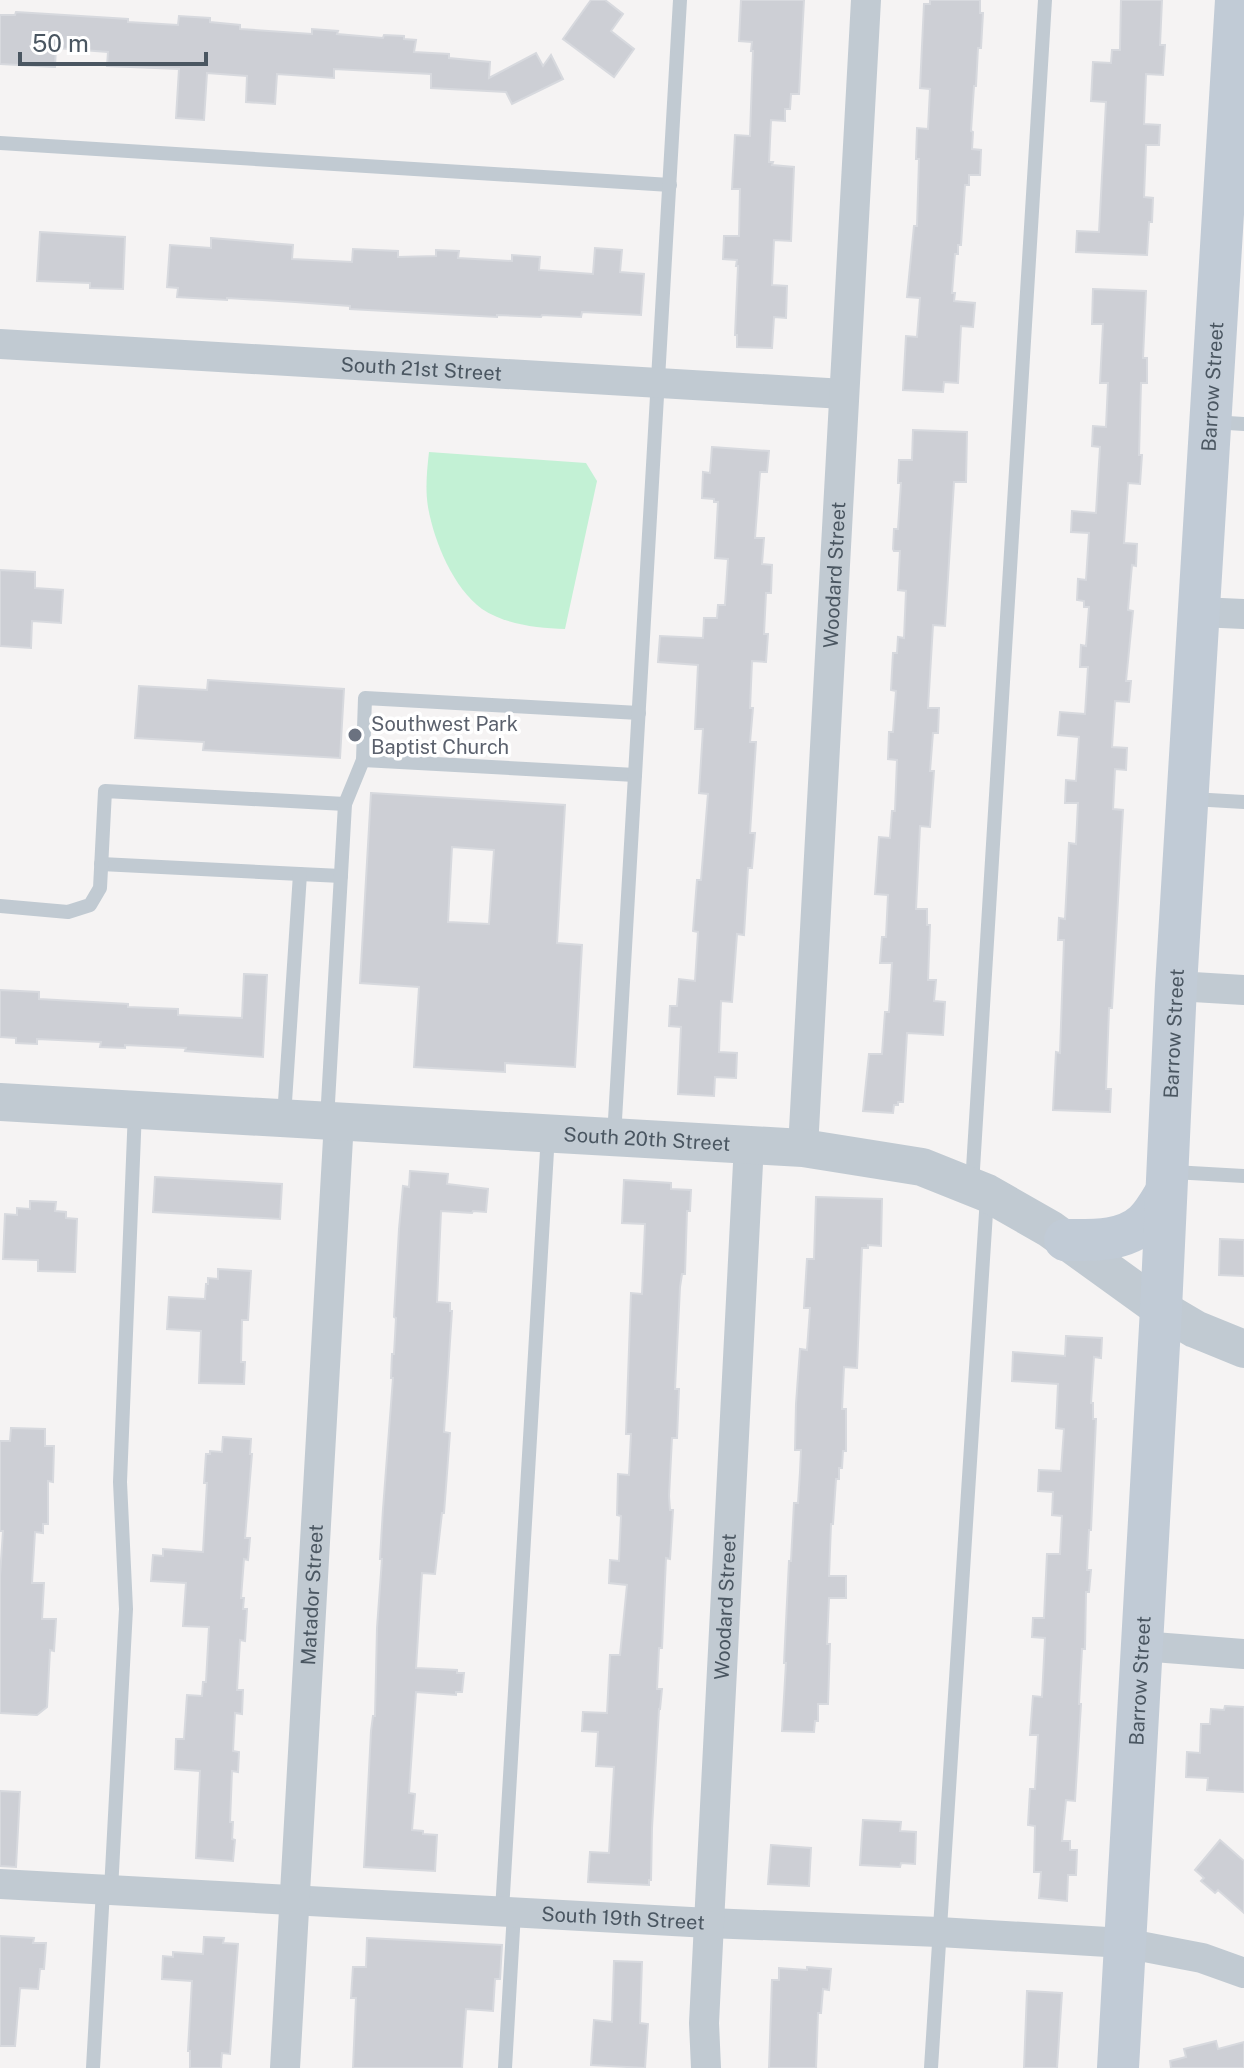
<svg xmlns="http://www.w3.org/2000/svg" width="1244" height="2068" font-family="'Public Sans',sans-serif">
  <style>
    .green { fill: #c3f1d5 }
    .building { fill: #cdcfd5; stroke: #d7d9de; stroke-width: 2; fill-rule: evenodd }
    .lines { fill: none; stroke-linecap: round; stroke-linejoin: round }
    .service { stroke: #c1cad2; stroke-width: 14 }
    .minor { stroke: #c1cad2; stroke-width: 30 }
    .tertiary { stroke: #c1cad2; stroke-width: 38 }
    .secondary { stroke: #c1cbd6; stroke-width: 42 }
    .worship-dot { fill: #6b7280; stroke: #fff; stroke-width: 3 }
    .labels { text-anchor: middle; stroke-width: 7; stroke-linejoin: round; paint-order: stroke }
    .street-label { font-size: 20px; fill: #4a5661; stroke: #fff }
    .worship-label { font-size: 20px; fill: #5b616d; stroke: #fff; text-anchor: start }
  </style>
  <rect width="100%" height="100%" fill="#f5f3f3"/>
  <!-- green -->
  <path class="green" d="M429 452 586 463 597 481 565 629C538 628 506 625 482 609 453 588 434 541 428 507 425 489 427 470 429 452Z"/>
  <!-- building -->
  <g class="building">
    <polygon points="591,0 605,0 623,14 611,31 634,49 614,77 563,39"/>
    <polygon points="741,0 804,0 799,94 791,94 790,109 785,109 785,121 771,120 769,162 773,162 772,165 794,167 791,241 774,240 772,285 787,286 786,318 774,317 772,348 737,347 737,335 735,335 738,266 736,266 737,260 723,259 724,236 739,236 740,189 732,189 735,135 750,136 753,51 751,51 752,42 739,41"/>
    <polygon points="930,0 980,0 980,13 983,13 981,48 978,48 976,86 974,86 971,131 973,132 972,149 981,150 980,175 969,175 969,185 965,185 961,245 958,245 958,254 955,254 952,293 955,293 954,301 975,303 973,327 961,326 958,383 944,382 943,392 903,390 906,336 917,337 920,298 907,297 914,226 917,226 919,159 916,159 917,128 928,129 930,89 920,88 924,4 930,4"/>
    <polygon points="1121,0 1162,0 1160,45 1165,45 1163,75 1146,74 1144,124 1160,125 1159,145 1146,145 1144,197 1153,198 1152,222 1149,222 1147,255 1076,252 1077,231 1099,232 1106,102 1091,101 1093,62 1111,63 1112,50 1120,50"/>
    <polygon points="16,12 128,19 128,22 178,25 179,16 210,18 210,22 240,25 240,29 312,34 312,29 338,31 337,34 383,38 384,35 404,36 404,39 416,40 414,52 449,54 449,58 490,62 489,78 536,53 543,66 551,55 563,79 512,104 506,92 431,88 431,74 334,69 334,78 277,74 275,104 246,102 247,76 207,73 204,120 176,118 179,69 107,66 108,52 56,48 55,67 0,64 0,15 15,15"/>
    <polygon points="40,232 125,237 123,289 90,288 90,283 37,281"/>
    <polygon points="211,238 293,245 292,259 352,262 353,249 398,251 398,257 436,256 436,250 459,251 458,258 512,261 512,255 540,257 539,270 593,274 595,248 622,250 620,272 644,274 641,315 582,312 581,317 542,315 541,317 497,315 497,317 350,309 350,306 295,302 227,298 227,300 177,297 178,288 167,287 170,245 211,248"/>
    <polygon points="1093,289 1146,291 1143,358 1147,358 1147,383 1141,383 1139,455 1142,455 1140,484 1128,483 1124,543 1137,544 1136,566 1132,565 1128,610 1133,611 1126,681 1131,681 1129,702 1115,701 1112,747 1127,748 1126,770 1115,769 1113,809 1123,810 1112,1008 1109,1008 1106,1089 1111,1089 1110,1112 1053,1110 1056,1052 1060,1053 1064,940 1058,940 1059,918 1065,919 1069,843 1076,844 1078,803 1065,803 1066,780 1076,781 1079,737 1058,735 1060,712 1085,714 1088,667 1080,667 1081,645 1086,646 1089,607 1084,607 1084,601 1077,600 1078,579 1086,580 1089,533 1071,532 1072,511 1096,513 1100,447 1092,446 1093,426 1106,427 1108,383 1100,383 1103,324 1092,324"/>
    <polygon points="913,430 967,432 966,482 954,482 945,626 933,625 928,708 939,708 938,733 933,733 930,771 934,771 930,827 920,826 916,909 927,909 927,925 930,925 928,980 936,980 934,1001 945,1002 943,1035 907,1033 903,1102 898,1102 898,1105 894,1105 893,1113 863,1111 869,1054 882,1054 885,1012 889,1012 892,963 880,963 882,937 886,937 888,895 875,894 879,837 890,838 892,811 895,811 897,760 888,759 889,732 893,732 896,691 891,690 893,653 897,653 898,637 904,638 906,591 898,590 900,551 894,551 893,549 894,529 898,529 901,483 898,483 898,480 899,460 912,460"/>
    <polygon points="712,447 769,451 767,472 760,472 755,538 764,538 762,564 772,565 771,593 766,593 764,634 768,634 766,662 752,661 750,708 753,708 750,742 756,742 750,833 755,833 752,868 748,868 744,935 737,934 732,1002 721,1001 719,1052 737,1053 736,1078 715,1077 714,1096 678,1094 681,1027 669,1026 670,1006 677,1006 679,979 695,981 698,932 693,931 697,880 701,880 708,794 699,793 703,729 695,729 698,665 658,662 660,636 703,638 704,618 717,618 718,605 725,605 728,559 715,558 718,502 714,502 714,499 702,498 703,472 710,473"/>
    <polygon points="0,570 35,572 35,588 63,590 61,623 32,621 31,648 0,646"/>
    <polygon points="208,680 344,689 340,758 203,750 204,742 135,738 139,686 207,690"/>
    <path d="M371 793 565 805 557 943 582 945 575 1067 505 1063V1072L414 1067 419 987 360 983ZM452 847 494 850 489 924 448 922Z"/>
    <polygon points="244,974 267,975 263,1057 185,1051 186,1048 125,1045 125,1048 100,1047 101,1042 37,1039 37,1044 16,1043 16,1038 0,1037 0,990 39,992 39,999 128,1004 128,1007 178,1009 178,1015 242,1018"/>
    <polygon points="410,1171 448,1174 447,1184 488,1189 486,1212 473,1211 472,1213 441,1211 437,1302 450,1303 450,1311 452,1311 444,1432 450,1433 444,1513 442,1513 435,1574 422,1573 416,1668 457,1670 457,1673 464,1673 462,1692 456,1692 456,1695 416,1692 409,1793 415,1794 412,1830 423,1831 423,1834 437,1835 435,1871 364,1867 371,1731 373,1716 375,1716 377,1628 382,1559 380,1559 383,1509 393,1378 391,1378 392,1354 394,1354 396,1318 394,1317 399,1229 403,1186 409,1187"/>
    <polygon points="155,1177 282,1184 280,1219 153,1212"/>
    <polygon points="624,1180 671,1183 671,1189 691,1190 690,1211 687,1211 685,1274 682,1274 680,1287 675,1389 679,1389 678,1414 677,1438 672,1438 669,1496 670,1510 673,1510 670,1559 666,1558 662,1648 659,1648 657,1689 662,1689 660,1709 659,1709 652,1828 651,1880 649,1880 649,1885 588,1882 590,1852 609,1853 614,1767 596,1766 598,1732 582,1731 583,1712 607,1713 610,1655 620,1655 627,1585 609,1583 610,1560 619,1561 621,1516 617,1515 618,1474 629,1475 631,1434 626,1434 631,1293 642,1294 645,1224 622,1223"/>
    <polygon points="816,1197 882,1199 881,1246 868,1245 868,1248 862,1248 857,1368 844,1367 842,1409 846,1409 846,1451 843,1451 842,1468 839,1468 839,1479 836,1479 833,1524 831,1524 829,1576 846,1576 846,1598 829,1598 827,1644 830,1644 828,1704 818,1704 818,1721 815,1721 814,1732 782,1731 786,1663 784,1663 789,1561 791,1561 794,1503 798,1503 800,1472 801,1450 795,1450 796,1404 800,1349 807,1350 810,1308 804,1308 807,1259 814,1259"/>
    <polygon points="30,1201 56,1202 55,1211 66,1212 66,1218 77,1219 75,1272 38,1271 38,1260 3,1259 5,1214 17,1215 17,1208 30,1209"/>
    <polygon points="1220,1239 1244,1240 1244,1276 1219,1275"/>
    <polygon points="218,1269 251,1271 248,1320 242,1320 241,1362 245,1362 244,1384 199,1383 201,1331 167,1329 169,1297 205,1299 206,1284 208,1284 208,1278 218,1279"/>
    <polygon points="1066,1336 1102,1338 1101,1358 1094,1357 1091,1403 1093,1403 1093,1419 1096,1419 1091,1530 1089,1530 1087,1570 1091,1570 1089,1592 1086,1592 1085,1649 1082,1649 1079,1704 1081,1704 1075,1801 1066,1800 1062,1841 1070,1841 1070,1850 1077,1850 1076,1875 1068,1875 1067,1901 1039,1898 1041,1872 1034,1872 1035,1826 1028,1825 1030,1789 1035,1789 1038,1735 1030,1735 1033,1696 1042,1697 1045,1638 1032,1637 1033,1618 1044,1618 1047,1554 1060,1554 1062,1516 1052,1515 1053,1492 1038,1491 1039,1470 1061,1471 1064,1429 1056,1428 1058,1384 1012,1381 1013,1352 1065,1356"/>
    <polygon points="11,1428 45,1429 45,1446 54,1446 53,1482 48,1481 48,1524 43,1524 43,1533 35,1532 32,1583 44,1583 42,1619 56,1619 54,1651 50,1650 47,1707 37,1715 0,1713 0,1576 3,1531 0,1531 0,1441 10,1441"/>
    <polygon points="223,1437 251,1439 250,1454 252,1454 245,1538 250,1538 248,1560 244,1559 241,1598 244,1598 243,1609 247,1609 245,1641 240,1640 237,1690 243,1690 242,1714 235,1713 233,1751 239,1752 238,1772 232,1771 230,1822 233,1822 232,1839 235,1840 233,1861 196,1858 200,1771 175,1769 176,1739 184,1739 187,1695 202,1696 203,1682 206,1682 209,1627 183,1626 186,1583 151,1581 153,1555 163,1556 163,1549 203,1552 207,1483 204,1483 206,1454 210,1454 210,1451 222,1452"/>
    <polygon points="1225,1706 1244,1707 1244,1792 1207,1790 1208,1778 1186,1777 1187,1752 1200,1753 1201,1724 1210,1724 1211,1709 1224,1710"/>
    <polygon points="0,1791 20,1792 16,1867 0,1866"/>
    <polygon points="863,1820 901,1822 900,1831 916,1832 915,1864 901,1863 900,1867 860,1865"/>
    <polygon points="1220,1840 1244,1861 1244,1913 1218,1890 1215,1893 1201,1881 1204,1878 1195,1870"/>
    <polygon points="771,1845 811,1848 809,1886 768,1884"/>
    <polygon points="0,1936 34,1938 33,1943 46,1943 44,1969 40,1969 38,1989 20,1988 15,2046 0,2046"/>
    <polygon points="204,1937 224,1938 223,1943 238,1944 230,2054 222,2053 221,2068 190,2068 190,2051 188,2051 192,1981 162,1979 163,1956 173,1957 173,1952 203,1954"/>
    <polygon points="367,1938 502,1945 500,1979 495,1979 493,2011 466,2009 462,2068 353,2068 356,1998 351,1998 353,1967 366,1967"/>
    <polygon points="614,1961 642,1962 640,2023 648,2024 645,2068 591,2065 594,2020 612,2022"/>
    <polygon points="807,1967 831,1969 829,1990 823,1989 821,2013 818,2013 816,2068 769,2068 772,1980 779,1980 779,1968 807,1970"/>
    <polygon points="1027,1991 1062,1993 1057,2068 1024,2068"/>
    <polygon points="1216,2041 1218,2049 1244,2042 1244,2068 1171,2068 1170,2061 1186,2057 1184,2049"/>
  </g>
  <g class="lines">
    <!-- service -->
    <g class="service">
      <polyline points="0,143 670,185"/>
      <polyline points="1212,422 1244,424"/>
      <polyline points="363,760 635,775"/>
      <polyline points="1192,799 1244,802"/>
      <polyline points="101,864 341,876"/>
      <polyline points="0,906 68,912 90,905 100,888 105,791 345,804"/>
      <polyline points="284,1117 300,874"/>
      <polyline points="327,1120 345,804 363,760 365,698 639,713"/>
      <polyline points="614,1137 680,0"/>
      <polyline points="1173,1172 1244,1176"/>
      <polyline points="972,1185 1045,0"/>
      <polyline points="111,1890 126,1609 120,1482 135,1110"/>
      <polyline points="502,1911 548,1134"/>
      <polyline points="93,2068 103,1890"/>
      <polyline points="505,2068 514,1912"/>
      <polyline points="931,2068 987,1197"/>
    </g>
    <!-- minor -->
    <g class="minor">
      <path id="s1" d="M0 344 844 394"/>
      <polyline points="1199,612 1244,614"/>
      <polyline points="1176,986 1244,990"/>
      <path id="s2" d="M803 1148 866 0"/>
      <polyline points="1141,1646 1244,1654"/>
      <path id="s3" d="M0 1884 709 1923 939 1932 1124 1943 1202 1958 1244 1973"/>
      <path id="s4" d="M285 2068 339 1121"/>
      <path id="s5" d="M706 2068 704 2023 709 1923 749 1144"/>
    </g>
    <!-- tertiary -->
    <path class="tertiary" id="s6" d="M0 1102 803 1148 922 1167 987 1193 1050 1229 1161 1309 1195 1329 1244 1349"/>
    <!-- secondary -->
    <g class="secondary">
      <path d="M1065 1240C1091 1240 1123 1242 1144 1223 1153 1215 1160 1202 1166 1192"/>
      <path id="s7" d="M1118 2068 1161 1309 1176 986 1236 0"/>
    </g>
  </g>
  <!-- markers -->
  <circle class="worship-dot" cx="355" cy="735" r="8"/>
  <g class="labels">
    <!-- street labels -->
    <g class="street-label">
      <text dy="7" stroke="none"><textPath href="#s1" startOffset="422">South 21st Street</textPath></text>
      <text dy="7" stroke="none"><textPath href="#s7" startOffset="1684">Barrow Street</textPath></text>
      <text dy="7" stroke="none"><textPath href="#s2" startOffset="574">Woodard Street</textPath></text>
      <text dy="7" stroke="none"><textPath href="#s7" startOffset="1036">Barrow Street</textPath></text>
      <text dy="7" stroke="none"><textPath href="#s6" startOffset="648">South 20th Street</textPath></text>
      <text dy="7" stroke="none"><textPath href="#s4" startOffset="474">Matador Street</textPath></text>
      <text dy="7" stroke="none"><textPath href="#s5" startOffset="462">Woodard Street</textPath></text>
      <text dy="7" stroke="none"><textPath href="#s7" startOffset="388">Barrow Street</textPath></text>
      <text dy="7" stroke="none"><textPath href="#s3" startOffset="624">South 19th Street</textPath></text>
    </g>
    <!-- worship labels -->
    <g class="worship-label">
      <text x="371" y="731">Southwest Park<tspan x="371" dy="23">Baptist Church</tspan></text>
    </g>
  </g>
  <!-- scale -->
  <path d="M20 52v12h186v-12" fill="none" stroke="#4a5661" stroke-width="4"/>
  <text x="32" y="52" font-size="24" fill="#4a5661" stroke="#ffffff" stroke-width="6" paint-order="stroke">50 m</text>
</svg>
